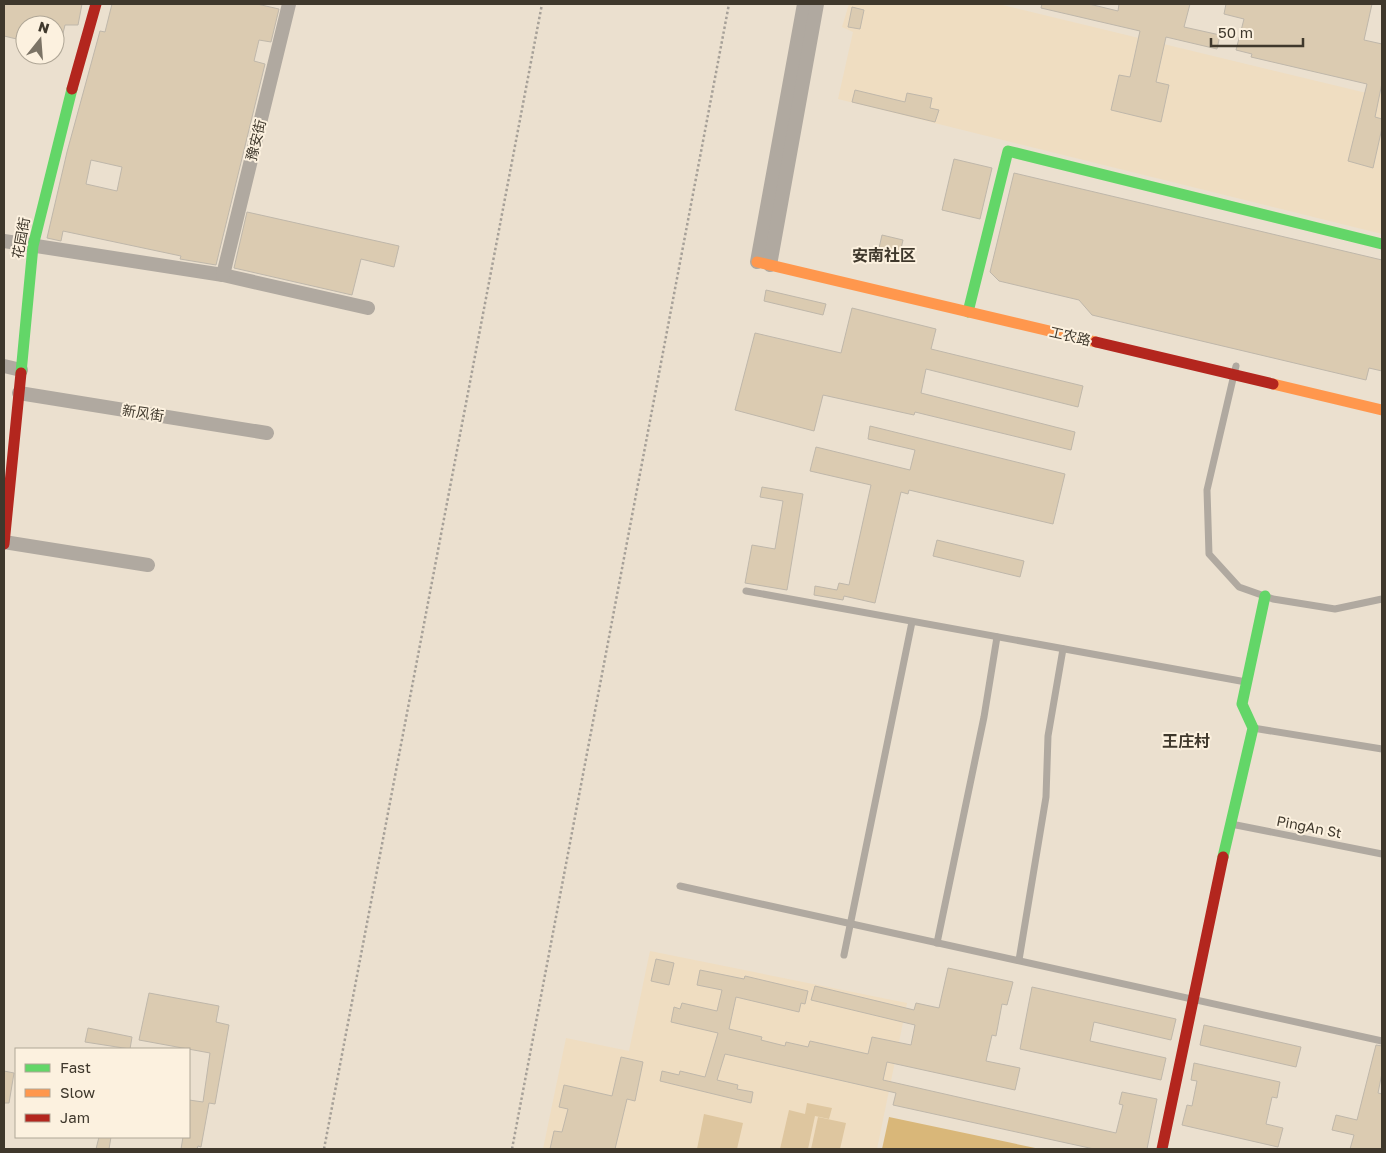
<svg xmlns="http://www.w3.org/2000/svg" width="1386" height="1153" font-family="'Golos Text','Noto Sans SC',sans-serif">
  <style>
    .built { fill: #efddc1 }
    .green { fill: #dec69f }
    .forest { fill: #d9b779 }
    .building { fill: #dbcbb1; stroke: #bfb7aa; fill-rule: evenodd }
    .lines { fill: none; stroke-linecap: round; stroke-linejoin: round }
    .path { stroke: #a6a098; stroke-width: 2.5; stroke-dasharray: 2.5 2.5; stroke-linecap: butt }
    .lane { stroke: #b0a9a0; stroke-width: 7 }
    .street { stroke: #b0a9a0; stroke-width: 14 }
    .fast { stroke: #63d668; stroke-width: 11 }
    .slow { stroke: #ff974d; stroke-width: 11 }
    .jam { stroke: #b3261e; stroke-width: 11 }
    .labels { text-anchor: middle; stroke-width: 4; stroke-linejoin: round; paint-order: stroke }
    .street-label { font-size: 14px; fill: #3f382c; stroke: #fcf1df }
    .quarter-label { font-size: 16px; font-weight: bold; fill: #3f382c; stroke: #fcf1df }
  </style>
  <rect width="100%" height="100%" fill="#ebe0cf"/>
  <!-- built -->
  <g class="built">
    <polygon points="849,4 998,4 1379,96 1382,90 1382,234 838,99 853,32 842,27"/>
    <polygon points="650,951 907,1003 877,1149 543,1149 566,1038 629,1051"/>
  </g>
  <!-- green -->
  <g class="green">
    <polygon points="807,1103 832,1108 829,1119 815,1116 808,1149 780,1149 789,1110 805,1114"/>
    <polygon points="704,1114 743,1123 737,1149 697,1149"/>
    <polygon points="818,1117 846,1123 840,1149 811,1149"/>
  </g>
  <!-- forest -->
  <polygon class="forest" points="889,1117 1040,1149 882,1149"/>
  <!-- building -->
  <g class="building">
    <polygon points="4,4 82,4 78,25 65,25 59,50 55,50 55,25 25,25 25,41 4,36"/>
    <path d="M112 4H257L279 9 271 42 259 40 254 61 265 64 216 265 180 259 181 256 63 231 61 241 47 238 67 152 100 31 105 32ZM91 160 122 167 117 191 86 184Z"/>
    <polygon points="1042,4 1089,4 1118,11 1119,4 1190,4 1184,27 1220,35 1217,49 1166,37 1156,82 1169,85 1161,122 1111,110 1119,75 1130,77 1140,31 1041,8"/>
    <polygon points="1226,4 1372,4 1364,40 1382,44 1382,83 1375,117 1382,119 1382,128 1373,168 1348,161 1367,84 1251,57 1252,54 1236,50 1244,19 1224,14"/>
    <polygon points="852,7 864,10 860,29 848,27"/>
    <polygon points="855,90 905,102 907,93 932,98 930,108 939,110 935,122 852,102"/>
    <polygon points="954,159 992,168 980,219 942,210"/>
    <polygon points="1014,173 1382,260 1382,371 1369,368 1366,380 1092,315 1079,300 999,281 990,272"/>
    <polygon points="247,212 399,246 394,267 361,259 352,295 234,268"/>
    <polygon points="882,235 903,240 900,253 879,248"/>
    <polygon points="766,290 826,304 823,315 764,301"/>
    <polygon points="852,308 936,329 931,349 1083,386 1078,407 926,369 921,393 1075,432 1071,450 915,412 914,415 823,395 814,431 735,410 755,333 841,353"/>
    <polygon points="870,426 1065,474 1053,524 909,490 908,494 901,492 875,603 844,596 843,600 814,595 815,586 837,590 839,583 849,585 871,485 810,471 816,447 910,470 915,450 868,439"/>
    <polygon points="762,487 803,494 787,590 745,583 752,545 775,549 783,501 760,497"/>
    <polygon points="937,540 1024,561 1020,577 933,556"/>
    <polygon points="656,959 674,963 669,985 651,981"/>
    <polygon points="948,968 1013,982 1007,1005 1002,1004 996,1036 992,1035 986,1061 1020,1068 1015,1090 887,1062 883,1080 1116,1133 1123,1105 1119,1104 1122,1092 1157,1099 1147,1149 1094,1149 893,1105 896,1093 725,1054 717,1080 738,1085 737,1089 753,1092 751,1103 660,1081 662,1071 679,1075 680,1071 705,1077 718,1033 671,1022 674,1007 680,1009 682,1003 717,1011 722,990 697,985 700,970 744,979 745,976 808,991 805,1004 801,1003 799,1012 736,997 729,1029 762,1037 761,1040 785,1046 786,1042 808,1047 810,1041 868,1054 872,1037 911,1045 915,1025 811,1000 815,986 914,1010 916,1003 939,1008"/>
    <polygon points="1032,987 1176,1019 1171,1040 1094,1022 1090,1041 1166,1058 1161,1080 1020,1049"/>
    <polygon points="149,993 219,1006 216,1022 229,1025 215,1104 209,1103 201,1147 198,1146 197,1149 181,1149 183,1137 189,1137 189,1100 203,1102 210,1053 139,1040"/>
    <polygon points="1204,1025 1301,1047 1296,1067 1200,1045"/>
    <polygon points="88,1028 132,1037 130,1049 85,1042"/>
    <polygon points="1376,1045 1382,1046 1382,1073 1378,1093 1382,1094 1382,1149 1350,1149 1354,1135 1332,1130 1336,1115 1357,1120"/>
    <polygon points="621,1057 643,1062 635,1101 627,1099 615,1149 550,1149 554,1131 562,1132 568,1109 559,1107 564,1085 612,1096"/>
    <polygon points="1194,1063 1280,1082 1277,1098 1272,1097 1266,1124 1283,1128 1278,1147 1182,1125 1187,1105 1192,1106 1197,1081 1191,1080"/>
    <polygon points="4,1071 14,1073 9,1103 4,1103"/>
    <polygon points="99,1137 111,1137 109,1149 96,1149"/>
  </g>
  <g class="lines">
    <!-- path -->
    <g class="path">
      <polyline points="324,1149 542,4"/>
      <polyline points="512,1149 729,4"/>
    </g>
    <!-- lane -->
    <g class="lane">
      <polyline points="1236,366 1207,490 1209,554 1239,587 1273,599 1335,609 1382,599"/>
      <polyline points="746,591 1246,682"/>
      <polyline points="1253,728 1382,749"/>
      <polyline points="1231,824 1382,854"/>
      <polyline points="680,886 1382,1041"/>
      <polyline points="937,943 984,717 997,637"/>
      <polyline points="844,955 912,622"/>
      <polyline points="1019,960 1046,797 1048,736 1063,649"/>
    </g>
    <!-- street -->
    <g class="street">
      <polyline points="4,241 223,275 368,308"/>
      <polyline points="757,262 804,4"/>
      <polyline points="770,265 817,4"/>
      <polyline points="223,275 289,4"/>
      <polyline points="4,366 21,370"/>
      <polyline points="19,393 267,433"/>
      <polyline points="4,542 148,565"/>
    </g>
    <!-- fast -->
    <g class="fast">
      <polyline points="968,312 1008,151 1382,244"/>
      <polyline points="21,373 33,246 72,89"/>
      <polyline points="1223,857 1253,728 1242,704 1265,596"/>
    </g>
    <!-- slow -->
    <g class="slow">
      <polyline points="757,262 1096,342"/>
      <polyline points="1273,384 1382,410"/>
    </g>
    <!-- jam -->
    <g class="jam">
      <polyline points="72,89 96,4"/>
      <polyline points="1096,342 1273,384"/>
      <polyline points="4,544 21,373"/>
      <polyline points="1162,1149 1223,857"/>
    </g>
  </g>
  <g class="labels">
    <!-- street labels -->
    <g class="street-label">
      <text transform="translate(256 140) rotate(-76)" y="5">豫安街</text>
      <text transform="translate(21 238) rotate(-80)" y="5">花园街</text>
      <text transform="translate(1070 336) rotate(13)" y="5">工农路</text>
      <text transform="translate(143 413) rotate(9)" y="5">新风街</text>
      <text transform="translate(1309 827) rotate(11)" y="5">PingAn St</text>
    </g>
    <!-- quarter labels -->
    <g class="quarter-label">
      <text x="884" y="261">安南社区</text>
      <text x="1186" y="747">王庄村</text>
    </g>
  </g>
  <!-- border -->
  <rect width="1386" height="1153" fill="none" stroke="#3f382c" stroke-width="10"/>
  <!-- legend -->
  <rect x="15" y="1048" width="175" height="90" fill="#fcf1df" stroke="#b0a797"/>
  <rect x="25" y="1064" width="25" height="8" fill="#63d668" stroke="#b0a797"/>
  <text x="60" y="1073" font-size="15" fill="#3f382c">Fast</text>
  <rect x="25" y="1089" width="25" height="8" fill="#ff974d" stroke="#b0a797"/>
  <text x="60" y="1098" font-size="15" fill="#3f382c">Slow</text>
  <rect x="25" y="1114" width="25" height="8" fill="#b3261e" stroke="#b0a797"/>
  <text x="60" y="1123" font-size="15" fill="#3f382c">Jam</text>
  <!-- north arrow -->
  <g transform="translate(40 40) rotate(17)"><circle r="24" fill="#fcf1df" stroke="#b0a797"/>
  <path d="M0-4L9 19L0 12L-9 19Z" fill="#7b7365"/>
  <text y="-8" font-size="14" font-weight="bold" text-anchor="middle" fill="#3f382c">N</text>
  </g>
  <!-- scale -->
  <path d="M1211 38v8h92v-8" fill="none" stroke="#3f382c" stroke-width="2.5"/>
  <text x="1218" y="38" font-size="15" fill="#3f382c" stroke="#fcf1df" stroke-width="4" paint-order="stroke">50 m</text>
</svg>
